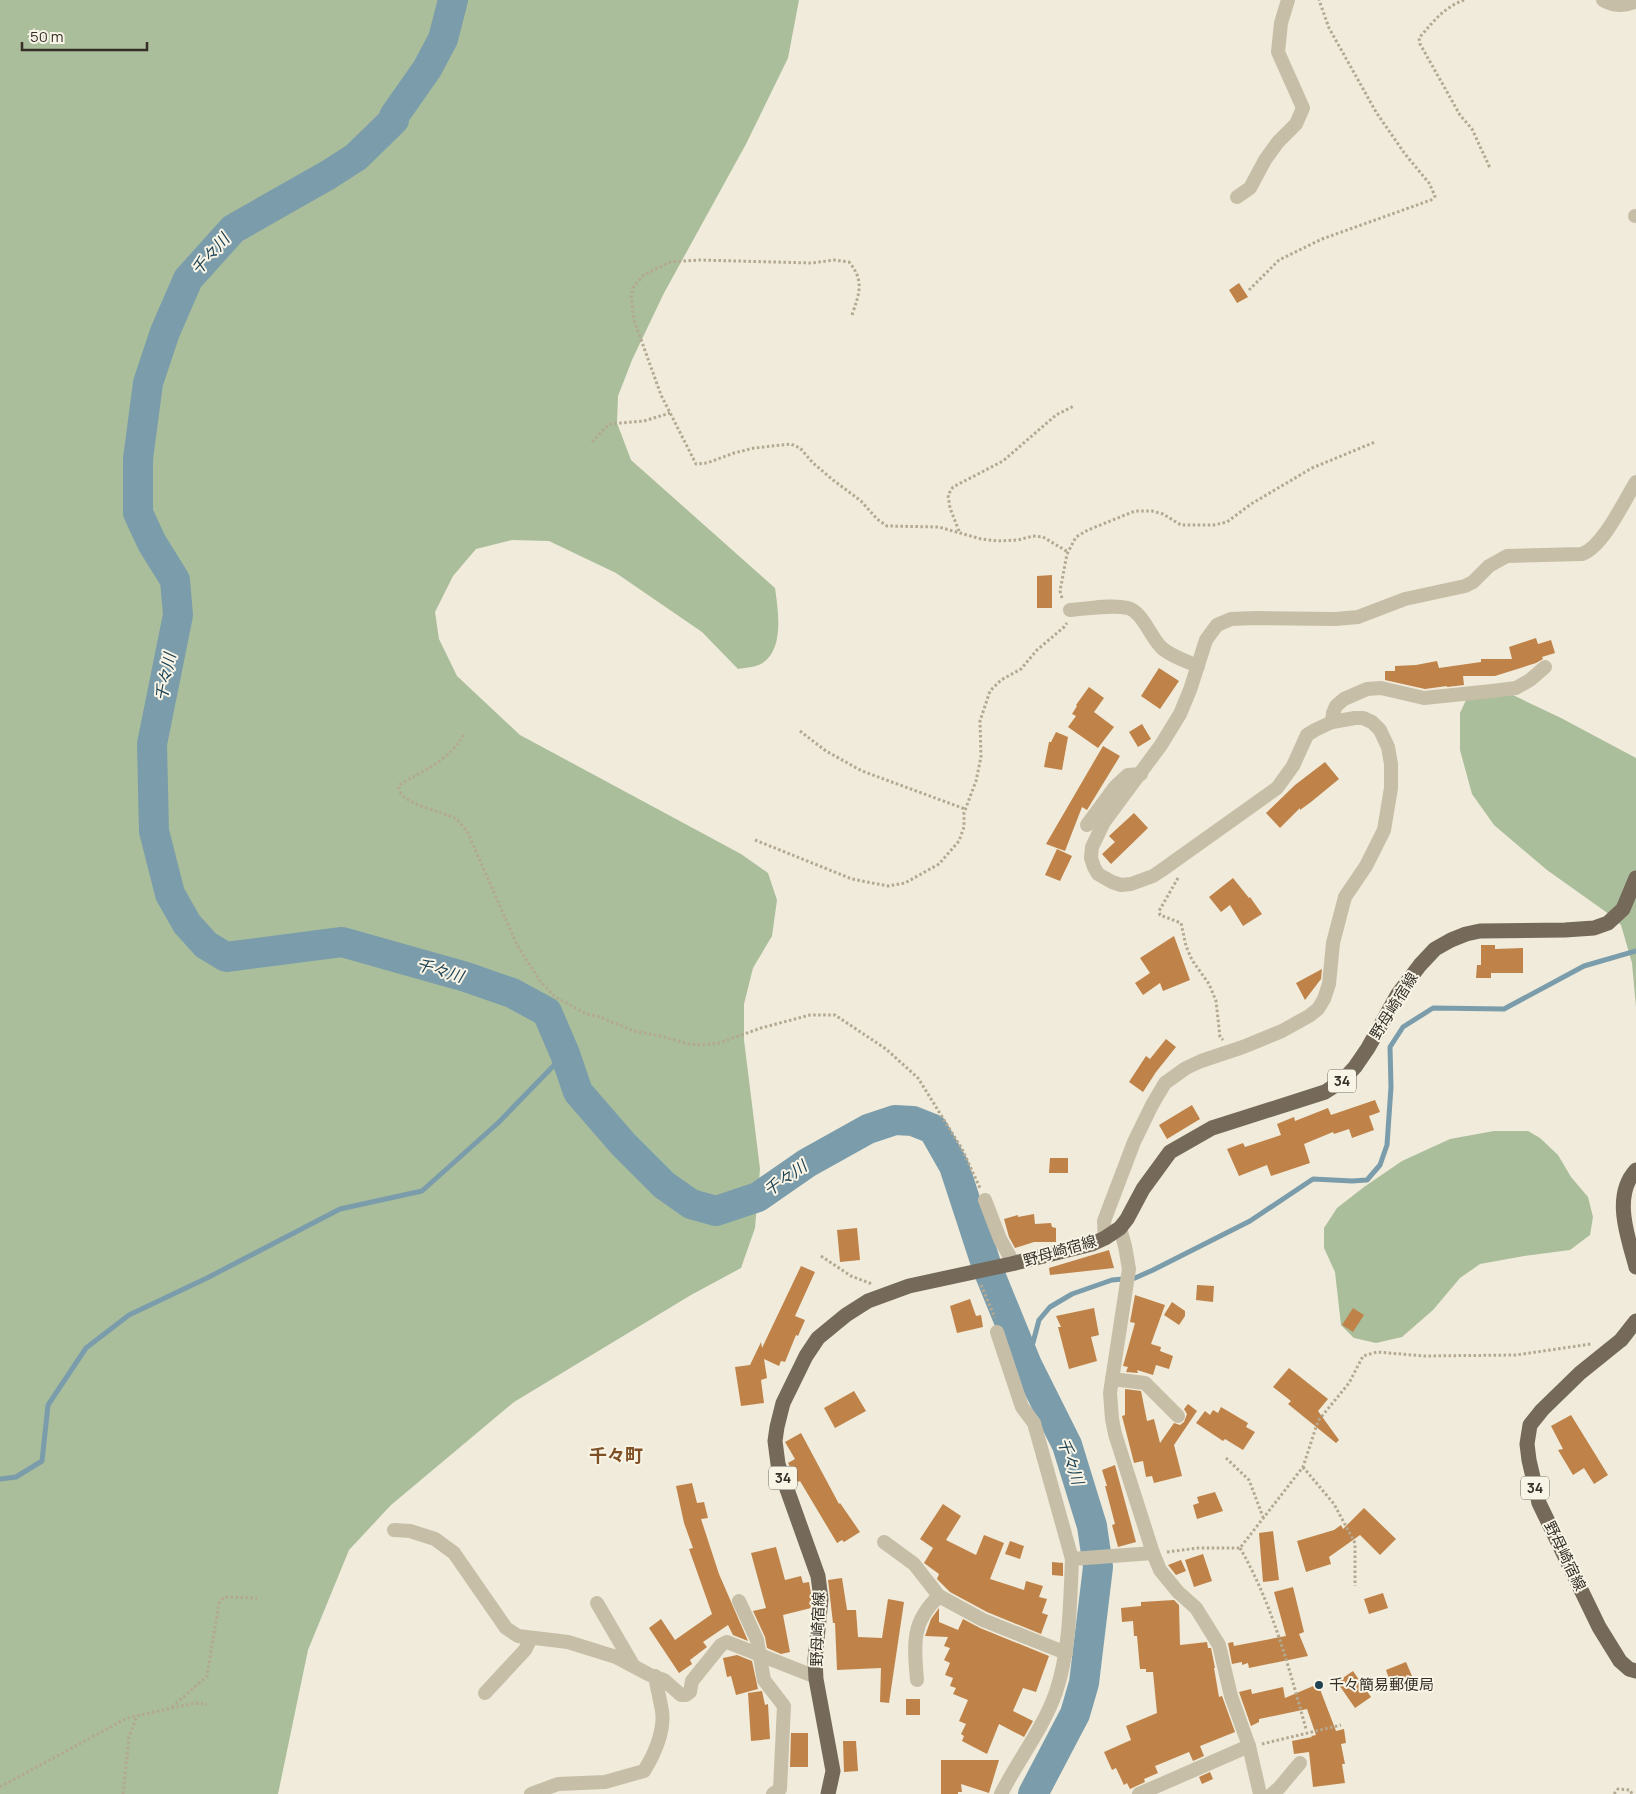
<svg xmlns="http://www.w3.org/2000/svg" width="1636" height="1794" font-family="Manrope,'Noto Sans JP',sans-serif">
  <style>
    .green { fill: #aabe9b }
    .lines { fill: none; stroke-linecap: round; stroke-linejoin: round }
    .stream { stroke: #7b9dab; stroke-width: 5 }
    .river { stroke: #7b9dab; stroke-width: 30 }
    .building { fill: #bf8349 }
    .path { stroke: #b3a891; stroke-width: 3; stroke-dasharray: 2.5 2.5; stroke-linecap: butt }
    .street { stroke: #c7bea7; stroke-width: 14 }
    .primary { stroke: #756959; stroke-width: 15 }
    .poi-dot { fill: #1f4353; stroke: #f8f4e6; stroke-width: 2 }
    .labels { text-anchor: middle; stroke-width: 4; stroke-linejoin: round; paint-order: stroke }
    .shield { fill: #f8f4e6; stroke: #6f6960; stroke-width: 1 }
    .shield-label { font-size: 14px; font-weight: bold; fill: #342e27 }
    .street-label { font-size: 15px; fill: #342e27; stroke: #f8f4e6 }
    .poi-label { font-size: 15px; fill: #342e27; stroke: #f8f4e6; text-anchor: start }
    .water-label { font-size: 16px; font-style: italic; fill: #1f4353; stroke: #f8f4e6 }
    .quarter-label { font-size: 18px; font-weight: bold; fill: #7f5025; stroke: #f8f4e6 }
  </style>
  <rect width="100%" height="100%" fill="#f0ebda"/>
  <!-- green -->
  <g class="green">
    <path d="M0 0H799L788 58 746 144 664 293 632 360 618 396 617 423 631 460 775 588C778 610 785 650 761 664 755 667 744 668 738 669L702 632 616 573 549 541 512 540 476 549 453 576 435 612 439 639 457 676 520 735 741 854 768 873 777 900 772 936 753 968 744 1004V1040L760 1169 755 1228 741 1268 691 1295 514 1402 391 1505 349 1550 308 1650 278 1794H0Z"/>
    <polygon points="1500,689 1561,718 1636,758 1636,1007 1632,963 1621,925 1606,912 1547,870 1494,825 1472,794 1460,750 1460,713 1467,698"/>
    <polygon points="1494,1131 1528,1131 1540,1138 1558,1155 1571,1177 1588,1197 1593,1217 1590,1235 1570,1250 1524,1256 1480,1264 1460,1278 1433,1310 1402,1337 1376,1343 1354,1338 1341,1325 1335,1272 1324,1248 1324,1228 1337,1208 1364,1187 1402,1161 1450,1139"/>
  </g>
  <g class="lines">
    <!-- stream -->
    <g class="stream">
      <polyline points="1027,1365 1039,1320 1050,1307 1072,1294 1112,1280 1135,1278 1153,1270 1250,1221 1313,1179 1352,1181 1367,1180 1380,1165 1387,1145 1391,1087 1390,1047 1403,1027 1433,1008 1504,1009 1584,966 1636,951"/>
      <polyline points="0,1479 16,1477 42,1461 48,1405 86,1348 129,1315 207,1278 340,1209 422,1191 498,1123 565,1054"/>
    </g>
    <!-- river -->
    <polyline class="river" points="453,0 443,39 427,69 394,116 394,120 356,157 328,175 233,229 188,279 165,332 148,383 138,459 138,513 152,543 175,580 178,615 152,744 154,831 170,894 187,924 206,945 226,957 342,942 466,977 512,993 547,1012 565,1054 578,1092 623,1144 664,1185 691,1204 716,1211 758,1197 807,1163 868,1129 895,1120 913,1121 933,1129 954,1166 987,1267 1027,1365 1067,1445 1092,1526 1098,1567 1084,1683 1075,1714 1033,1794"/>
  </g>
  <!-- building -->
  <g class="building">
    <polygon points="1239,283 1248,297 1237,303 1229,290"/>
    <polygon points="1052,575 1052,608 1037,608 1037,576"/>
    <polygon points="1536,638 1538,644 1551,640 1555,653 1542,657 1543,659 1536,663 1495,676 1463,676 1464,685 1447,687 1447,686 1425,689 1385,680 1385,671 1395,671 1395,666 1416,665 1437,661 1439,668 1481,662 1481,659 1512,659 1509,647"/>
    <polygon points="1159,668 1179,681 1160,709 1141,696"/>
    <polygon points="1089,687 1104,698 1094,712 1114,727 1098,748 1068,727 1076,716 1072,714 1077,706 1076,705"/>
    <polygon points="1142,724 1151,739 1138,747 1129,732"/>
    <polygon points="1056,732 1068,737 1062,770 1044,767 1049,742 1051,742"/>
    <polygon points="1103,746 1120,756 1087,810 1082,807 1065,851 1046,844"/>
    <polygon points="1325,762 1339,779 1311,802 1300,810 1300,808 1280,828 1266,813 1295,785"/>
    <polygon points="1134,813 1148,828 1111,864 1102,854 1115,842 1109,836"/>
    <polygon points="1057,849 1072,856 1060,881 1045,875"/>
    <polygon points="1233,878 1249,898 1250,897 1262,914 1243,926 1230,905 1221,912 1209,897"/>
    <polygon points="1174,936 1190,980 1163,991 1160,983 1143,995 1135,983 1150,973 1140,958"/>
    <polygon points="1481,945 1495,945 1495,949 1523,948 1523,973 1491,973 1491,978 1476,978 1477,965 1481,965"/>
    <polygon points="1322,969 1321,979 1305,1000 1296,983"/>
    <polygon points="1166,1039 1176,1047 1156,1072 1143,1092 1129,1082 1146,1056 1150,1059"/>
    <polygon points="1375,1100 1380,1112 1369,1116 1374,1130 1352,1138 1349,1129 1334,1134 1333,1132 1304,1144 1310,1163 1271,1176 1267,1165 1239,1176 1227,1149 1243,1143 1245,1147 1281,1135 1277,1124 1294,1117 1295,1121 1328,1108 1331,1115"/>
    <polygon points="1192,1105 1200,1119 1167,1139 1159,1125"/>
    <polygon points="1050,1158 1068,1158 1068,1173 1049,1173"/>
    <polygon points="1034,1214 1035,1224 1051,1223 1052,1227 1056,1228 1056,1242 1034,1242 1015,1248 1009,1237 1004,1219 1018,1215 1018,1217"/>
    <polygon points="857,1228 860,1260 840,1262 837,1230"/>
    <polygon points="1109,1250 1114,1268 1050,1275 1049,1268"/>
    <polygon points="801,1266 815,1272 795,1316 805,1320 798,1336 796,1335 785,1362 781,1361 779,1366 764,1359 767,1378 761,1380 764,1403 741,1406 735,1367 750,1365 761,1342 762,1348"/>
    <polygon points="1197,1285 1214,1286 1213,1302 1196,1300"/>
    <polygon points="1135,1295 1165,1305 1151,1344 1161,1347 1160,1351 1173,1356 1169,1369 1156,1365 1153,1375 1137,1370 1138,1373 1126,1372 1128,1367 1123,1366 1135,1323 1130,1322"/>
    <polygon points="970,1299 976,1316 981,1315 983,1327 957,1333 950,1306"/>
    <polygon points="1172,1302 1185,1311 1185,1316 1179,1325 1164,1315"/>
    <polygon points="1094,1308 1099,1335 1091,1337 1097,1361 1069,1369 1058,1327 1061,1327 1056,1316"/>
    <polygon points="1353,1308 1364,1315 1353,1332 1342,1325"/>
    <polygon points="1289,1368 1328,1399 1318,1411 1339,1440 1336,1443 1288,1404 1291,1401 1273,1387"/>
    <polygon points="1125,1389 1141,1391 1147,1421 1154,1419 1160,1443 1174,1423 1180,1425 1184,1422 1187,1414 1184,1409 1188,1404 1197,1411 1174,1445 1182,1476 1154,1483 1152,1476 1146,1477 1143,1461 1134,1463 1122,1416 1125,1415"/>
    <polygon points="854,1391 866,1411 835,1428 824,1408"/>
    <polygon points="1221,1407 1248,1423 1246,1427 1255,1432 1243,1450 1225,1439 1223,1441 1196,1423 1205,1411 1210,1415 1213,1410 1218,1413"/>
    <polygon points="1571,1415 1608,1475 1594,1484 1584,1468 1573,1475 1558,1450 1563,1449 1551,1426"/>
    <polygon points="801,1433 839,1504 840,1503 860,1532 844,1542 842,1540 837,1543 800,1481 798,1482 788,1463 795,1459 785,1442"/>
    <polygon points="1115,1465 1136,1542 1118,1547 1112,1525 1115,1524 1105,1486 1107,1486 1102,1470"/>
    <polygon points="692,1483 697,1503 704,1502 708,1518 701,1519 719,1574 748,1641 733,1635 728,1625 703,1642 707,1647 690,1660 692,1664 679,1673 649,1628 661,1619 675,1640 712,1614 689,1549 693,1548 684,1523 676,1486"/>
    <polygon points="1215,1492 1223,1511 1197,1519 1193,1505 1199,1503 1197,1497"/>
    <polygon points="943,1504 961,1516 946,1540 976,1555 984,1535 1004,1543 990,1579 1024,1590 1026,1581 1043,1586 1039,1597 1047,1599 1042,1613 1048,1615 1041,1634 987,1612 950,1592 937,1579 939,1574 924,1563 933,1548 920,1539"/>
    <polygon points="1364,1508 1396,1539 1380,1555 1360,1535 1329,1557 1331,1564 1306,1572 1297,1541 1334,1530 1341,1525 1343,1529"/>
    <polygon points="1273,1531 1279,1580 1263,1582 1259,1533"/>
    <polygon points="1010,1541 1024,1546 1020,1559 1005,1554"/>
    <polygon points="776,1547 785,1580 801,1576 803,1583 809,1582 812,1599 811,1608 783,1615 790,1652 781,1654 767,1648 765,1637 753,1611 766,1608 751,1553"/>
    <polygon points="1203,1554 1212,1581 1194,1587 1185,1560"/>
    <polygon points="1181,1560 1186,1571 1176,1575 1168,1565"/>
    <polygon points="1052,1562 1063,1563 1063,1576 1052,1575"/>
    <polygon points="842,1578 847,1610 856,1610 858,1637 882,1638 888,1599 904,1602 889,1703 880,1702 881,1668 837,1670 835,1623 833,1623 828,1580"/>
    <polygon points="1293,1587 1304,1632 1299,1634 1308,1656 1249,1668 1248,1663 1242,1665 1242,1662 1232,1664 1228,1643 1233,1642 1234,1646 1286,1636 1274,1592"/>
    <polygon points="1383,1593 1388,1608 1369,1614 1364,1599"/>
    <polygon points="1174,1600 1179,1605 1180,1645 1207,1642 1208,1648 1211,1648 1215,1668 1214,1668 1219,1697 1222,1696 1235,1732 1200,1746 1204,1756 1193,1761 1189,1752 1155,1766 1158,1773 1144,1779 1145,1782 1130,1789 1127,1783 1124,1785 1116,1768 1112,1770 1104,1752 1131,1740 1126,1726 1157,1713 1153,1672 1146,1672 1146,1669 1140,1669 1137,1636 1134,1636 1133,1621 1122,1622 1121,1608 1141,1606 1141,1602"/>
    <polygon points="939,1608 939,1622 958,1630 963,1619 980,1628 1049,1656 1036,1692 1023,1688 1013,1711 1033,1721 1024,1737 999,1724 987,1754 962,1741 964,1736 961,1734 966,1724 959,1721 968,1700 953,1694 956,1688 950,1686 953,1678 945,1675 950,1663 944,1660 950,1648 944,1646 948,1637 925,1636 931,1619"/>
    <polygon points="737,1655 752,1661 758,1689 736,1695 731,1676 727,1677 723,1658"/>
    <polygon points="1406,1662 1412,1676 1391,1684 1386,1670"/>
    <polygon points="1353,1671 1371,1697 1355,1708 1337,1682"/>
    <polygon points="1318,1684 1336,1731 1344,1729 1346,1743 1341,1744 1345,1764 1342,1764 1345,1783 1313,1787 1309,1752 1294,1754 1292,1741 1312,1737 1311,1736 1316,1735 1307,1709 1259,1719 1259,1722 1251,1726 1239,1692 1251,1689 1252,1694 1283,1687 1285,1698"/>
    <polygon points="762,1691 765,1705 768,1704 770,1739 751,1741 748,1693"/>
    <rect x="906" y="1699" width="14" height="16"/>
    <polygon points="791,1733 808,1733 808,1767 790,1767"/>
    <polygon points="843,1741 856,1741 858,1771 844,1772"/>
    <polygon points="941,1760 999,1760 989,1793 961,1784 962,1792 958,1792 958,1794 941,1794"/>
    <polygon points="1210,1772 1213,1779 1202,1784 1199,1777"/>
  </g>
  <g class="lines">
    <!-- path -->
    <g class="path">
      <path d="M1464 0C1443 8 1433 22 1419 38L1420 44 1460 115 1472 129 1490 168"/>
      <polyline points="1249,290 1279,260 1322,239 1431,200 1435,196 1429,183 1405,154 1376,112 1329,28 1319,0"/>
      <path d="M852 315C859 294 865 281 849 262L834 260 812 263 699 260 670 262 644 275 634 286 631 296 634 320 661 395 696 464 707 463 734 453 754 448 791 444 800 448 813 463 833 480 861 501 877 519 887 526 939 527 981 539 998 541 1018 540 1033 536 1043 537 1068 552"/>
      <polyline points="592,442 609,424 644,421 670,413"/>
      <polyline points="959,531 950,508 948,495 953,487 1003,461 1056,415 1074,406"/>
      <polyline points="1062,598 1060,591 1067,554 1076,537 1088,530 1135,511 1152,511 1163,514 1181,525 1214,525 1227,522 1251,504 1312,468 1375,442"/>
      <polyline points="800,731 826,751 862,771 965,809"/>
      <path d="M464 735C446 763 425 769 399 785 396 804 443 811 456 819 460 822 463 827 467 831L517 945 540 981 555 997 587 1014 600 1017 634 1031 661 1036 689 1044 701 1045 719 1043 761 1028 810 1015H835L886 1049 918 1078 962 1149 980 1188"/>
      <polyline points="755,840 852,879 888,886 905,883 939,864 959,841 964,827 964,813 976,781 981,757 980,721 990,691 1001,680 1021,669 1037,650 1064,627 1067,623"/>
      <polyline points="1178,878 1159,911 1160,915 1181,923 1186,946 1192,960 1209,984 1216,1001 1220,1037 1223,1040"/>
      <polyline points="821,1256 851,1276 872,1284"/>
      <polyline points="981,1285 995,1318"/>
      <polyline points="1226,1458 1249,1480 1263,1517"/>
      <polyline points="1303,1467 1334,1504 1355,1543 1355,1586"/>
      <path d="M1240 1548C1272 1603 1289 1668 1306 1729"/>
      <polyline points="1167,1552 1198,1548 1240,1548 1303,1467 1318,1421 1349,1383 1363,1356 1377,1352 1424,1356 1516,1355 1591,1344"/>
      <polyline points="172,1707 207,1676 219,1603 224,1597 257,1598"/>
      <polyline points="1262,1744 1341,1725"/>
      <polyline points="0,1787 127,1718 195,1703 207,1704"/>
      <polyline points="123,1794 129,1737 137,1716"/>
      <polyline points="1614,1794 1618,1789 1630,1790 1632,1794"/>
    </g>
    <!-- street -->
    <g class="street">
      <path d="M1603 0C1614 6 1625 7 1636 1"/>
      <polyline points="1237,197 1250,188 1265,160 1278,142 1296,124 1303,108 1278,52 1281,23 1288,0"/>
      <polyline points="1635,216 1636,216"/>
      <path d="M1070 610C1088 609 1110 604 1128 608 1143 612 1151 639 1163 649 1173 657 1186 661 1198 666"/>
      <polyline points="1332,722 1333,713 1336,706 1344,699 1367,689 1381,688 1424,698 1492,691 1516,688 1530,680 1545,667"/>
      <polyline points="1087,825 1115,787 1128,775 1141,774"/>
      <polyline points="985,1200 1000,1239 1014,1264"/>
      <polyline points="1120,1228 1125,1246 1129,1269 1110,1393 1112,1419 1115,1434 1153,1553 1160,1570 1178,1592 1196,1608 1219,1645 1231,1696 1249,1746 1260,1794"/>
      <path d="M1105 1238 1104 1221 1134 1142 1152 1105 1165 1083 1186 1068 1201 1061 1243 1047 1282 1031 1309 1016 1318 1009 1324 999 1329 984 1333 943 1345 897 1366 866 1384 830 1391 788V764L1388 747 1380 730 1372 722 1363 718H1355L1332 722 1315 730 1307 735 1293 766 1277 788 1162 870 1153 876 1131 884 1121 885 1112 882 1098 874 1094 867 1091 858 1092 847 1104 822 1161 745 1180 714 1190 690 1206 640 1217 625 1231 619 1255 618 1335 619 1358 617 1405 599 1465 586 1473 582 1489 566 1507 556 1582 554C1603 547 1624 501 1636 482"/>
      <polyline points="997,1332 1022,1407 1034,1423 1072,1559"/>
      <polyline points="1112,1379 1145,1383 1178,1416"/>
      <polyline points="394,1530 410,1531 435,1539 454,1553 506,1628 518,1636 568,1642 616,1657 650,1675 664,1680 681,1695 686,1695 690,1692 692,1681 721,1645 727,1642 816,1677"/>
      <polyline points="884,1542 914,1564 939,1596 983,1620 1066,1653"/>
      <polyline points="739,1601 757,1640 764,1680 784,1706 780,1789 773,1794"/>
      <polyline points="597,1603 633,1665"/>
      <path d="M917 1680C914 1644 911 1622 939 1596"/>
      <polyline points="485,1693 525,1650 531,1638"/>
      <path d="M531 1794 558 1784 605 1782 644 1771C654 1755 665 1731 662 1711 660 1699 657 1688 655 1676"/>
      <path d="M1001 1794C1018 1760 1043 1729 1056 1692 1070 1650 1070 1604 1072 1559L1153 1553"/>
      <polyline points="1139,1794 1249,1746"/>
      <polyline points="1272,1794 1279,1788 1300,1763"/>
    </g>
    <!-- primary -->
    <g class="primary">
      <path d="M1636 1170C1612 1196 1628 1237 1636 1267"/>
      <polyline points="1636,1321 1621,1340 1580,1373 1542,1410 1530,1425 1527,1444 1529,1460 1539,1503 1599,1627 1620,1661 1629,1669 1636,1671"/>
      <polyline points="828,1794 833,1771 816,1679 815,1659 821,1599 818,1576 778,1464 775,1441 777,1427 783,1403 806,1356 818,1338 846,1315 868,1301 909,1286 1011,1264 1092,1244 1105,1238 1120,1228 1127,1219 1143,1189 1170,1152 1212,1128 1325,1092 1342,1081 1355,1067 1368,1048 1398,994 1420,965 1435,949 1451,940 1466,934 1480,931 1565,930 1594,928 1608,923 1623,909 1636,878"/>
    </g>
  </g>
  <!-- markers -->
  <circle class="poi-dot" cx="1319" cy="1685" r="5"/>
  <g class="labels">
    <!-- shield labels -->
    <g class="shield">
      <rect x="1328" y="1069.5" width="28" height="23" rx="4"/>
      <rect x="769" y="1466.5" width="28" height="23" rx="4"/>
      <rect x="1521" y="1476.5" width="28" height="23" rx="4"/>
    </g>
    <g class="shield-label">
      <text x="1342" y="1086">34</text>
      <text x="783" y="1483">34</text>
      <text x="1535" y="1493">34</text>
    </g>
    <!-- street labels -->
    <g class="street-label">
      <text transform="translate(1394 1006) rotate(-58)" y="5">野母崎宿線</text>
      <text transform="translate(1060 1251) rotate(-16)" y="5">野母崎宿線</text>
      <text transform="translate(1565 1556) rotate(64)" y="5">野母崎宿線</text>
      <text transform="translate(818 1629) rotate(-88)" y="5">野母崎宿線</text>
    </g>
    <!-- poi labels -->
    <g class="poi-label">
      <text x="1329" y="1690">千々簡易郵便局</text>
    </g>
    <!-- water labels -->
    <g class="water-label">
      <text transform="translate(210 254) rotate(-49)" y="6">千々川</text>
      <text transform="translate(165 677) rotate(-79)" y="6">千々川</text>
      <text transform="translate(440 970) rotate(16)" y="6">千々川</text>
      <text transform="translate(785 1178) rotate(-35)" y="6">千々川</text>
      <text transform="translate(1071 1461) rotate(71)" y="6">千々川</text>
    </g>
    <!-- quarter labels -->
    <g class="quarter-label">
      <text x="616" y="1462">千々町</text>
    </g>
  </g>
  <!-- scale -->
  <path d="M22 42v8h125v-8" fill="none" stroke="#342e27" stroke-width="2.5"/>
  <text x="30" y="42" font-size="15" fill="#342e27" stroke="#f8f4e6" stroke-width="4" paint-order="stroke">50 m</text>
</svg>
